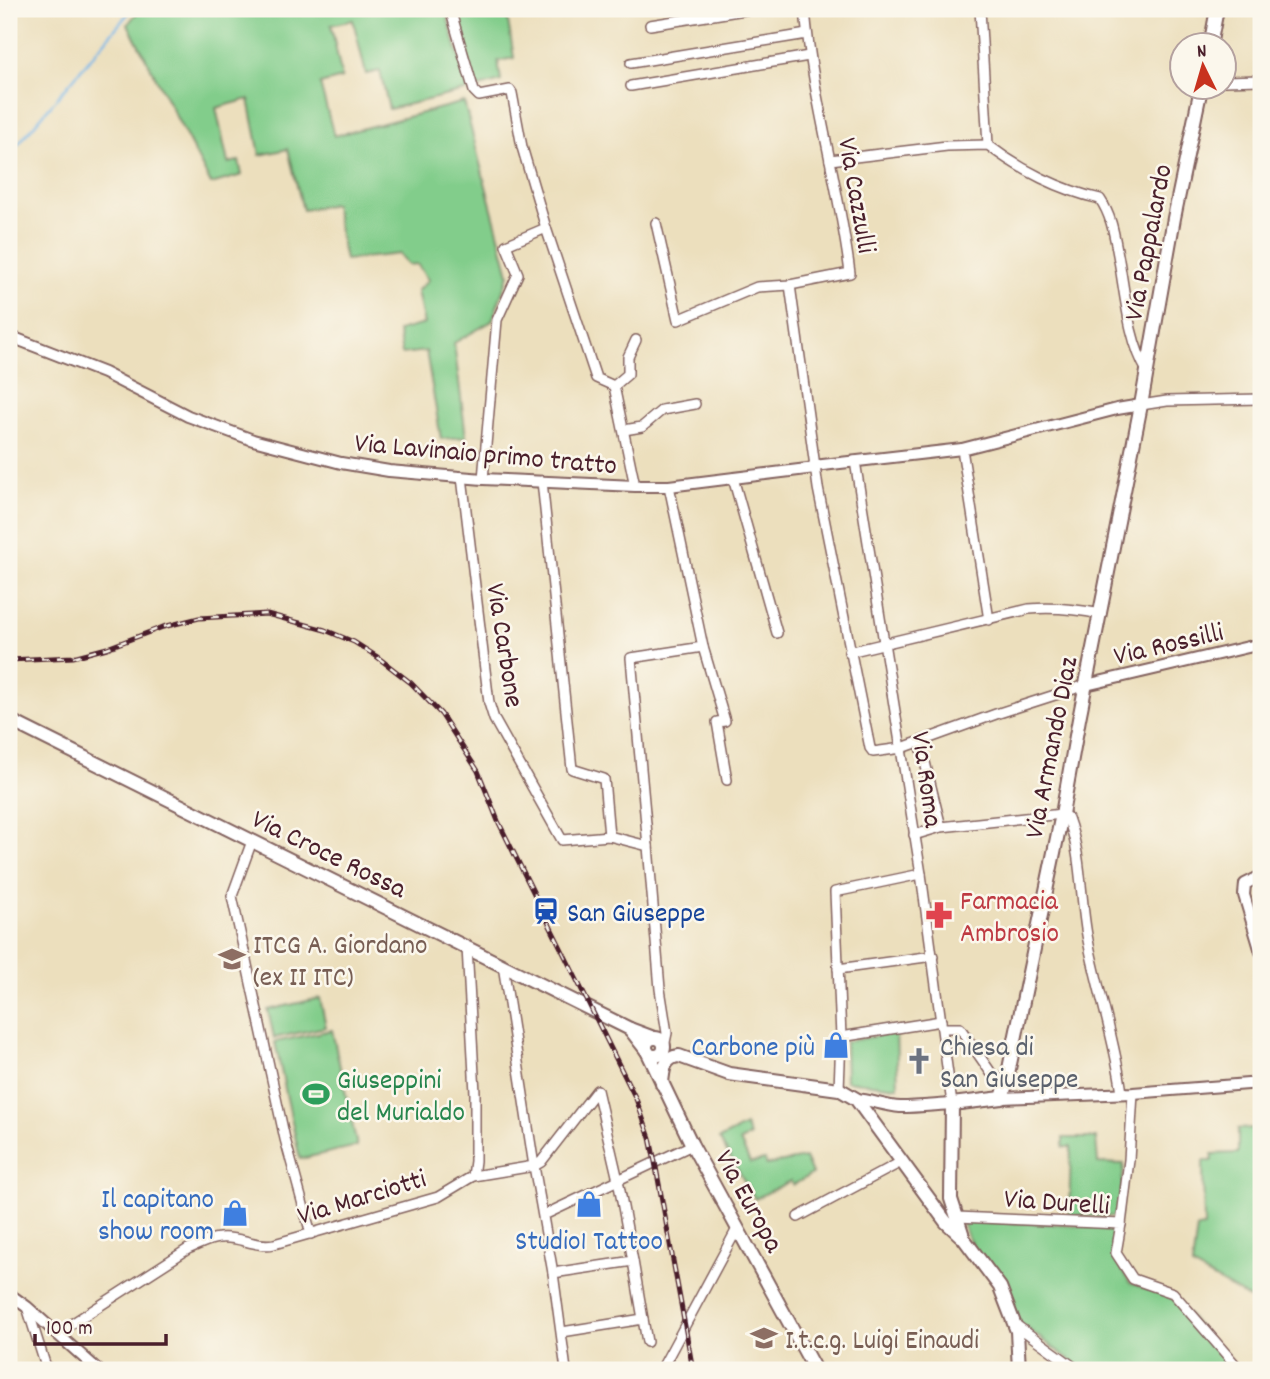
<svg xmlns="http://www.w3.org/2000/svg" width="1270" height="1379" font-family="Dekko,sans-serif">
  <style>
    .green { fill: #82cd8b; stroke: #66765b; stroke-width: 2 }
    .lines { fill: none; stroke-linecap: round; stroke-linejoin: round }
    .stream { stroke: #72b5e8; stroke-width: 2.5 }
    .minor-casing { stroke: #83625e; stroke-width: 12 }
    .tertiary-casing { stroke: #83625e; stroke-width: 14 }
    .secondary-casing { stroke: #83625e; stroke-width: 16 }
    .minor { stroke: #fff; stroke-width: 9 }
    .tertiary { stroke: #fff; stroke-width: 10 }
    .secondary { stroke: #fff; stroke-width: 12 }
    .rail-casing { stroke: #4a1f2b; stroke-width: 5 }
    .rail { stroke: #fbf7ec; stroke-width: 2.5; stroke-dasharray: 8; stroke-linecap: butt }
    .labels { text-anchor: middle; stroke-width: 5; stroke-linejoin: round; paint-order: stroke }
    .street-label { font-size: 28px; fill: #4a1f2b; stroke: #fbf7ec }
    .health-label { font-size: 28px; fill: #be3a42; stroke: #fbf7ec; text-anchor: start }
    .transit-label { font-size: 28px; fill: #164399; stroke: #fbf7ec; text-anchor: start }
    .education-label { font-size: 28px; fill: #785e54; stroke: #fbf7ec; text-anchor: start }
    .shop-label { font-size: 28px; fill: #366cbe; stroke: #fbf7ec; text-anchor: end }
    .worship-label { font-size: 28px; fill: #5b616d; stroke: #fbf7ec; text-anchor: start }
    .leisure-label { font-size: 28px; fill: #27864d; stroke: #fbf7ec; text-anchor: start }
  </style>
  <rect width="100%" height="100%" fill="#fbf7ec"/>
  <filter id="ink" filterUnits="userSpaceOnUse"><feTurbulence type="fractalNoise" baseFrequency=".0143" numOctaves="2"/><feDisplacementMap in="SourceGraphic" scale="14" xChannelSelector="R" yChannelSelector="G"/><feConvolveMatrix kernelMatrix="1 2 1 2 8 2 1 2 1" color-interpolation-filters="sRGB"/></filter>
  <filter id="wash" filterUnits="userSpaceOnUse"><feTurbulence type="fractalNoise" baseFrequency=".00686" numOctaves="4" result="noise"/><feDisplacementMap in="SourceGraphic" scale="28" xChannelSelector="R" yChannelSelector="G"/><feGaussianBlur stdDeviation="1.57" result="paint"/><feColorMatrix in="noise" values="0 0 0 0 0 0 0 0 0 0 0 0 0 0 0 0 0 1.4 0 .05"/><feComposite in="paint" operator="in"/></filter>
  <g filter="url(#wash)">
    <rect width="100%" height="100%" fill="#ecdfbd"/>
    <!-- green -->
    <g class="green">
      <polygon points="140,9 445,9 469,90 389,109 380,71 366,74 353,20 331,25 342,78 320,84 334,136 464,102 509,274 492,321 454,343 466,437 441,439 426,351 402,354 398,331 424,324 417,291 428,280 417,264 408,265 400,254 345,260 334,204 303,210 288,149 260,155 249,99 216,108 228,163 239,161 242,175 211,184 128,24"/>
      <polygon points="452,9 506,9 514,58 498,61 501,81 476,88"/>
      <polygon points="320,998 326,1027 274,1038 268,1010"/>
      <polygon points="332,1030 357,1146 300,1159 275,1042"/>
      <polygon points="896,1032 898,1087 846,1081 845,1042"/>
      <polygon points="745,1126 750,1136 740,1141 750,1163 765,1160 766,1165 805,1158 812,1174 793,1185 790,1181 755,1199 719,1139"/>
      <polygon points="1261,1128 1261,1305 1192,1266 1197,1228 1204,1227 1203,1161 1212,1161 1212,1154 1238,1153 1238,1129"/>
      <polygon points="1063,1138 1096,1138 1098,1163 1124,1164 1119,1217 1069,1215 1071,1147 1063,1147"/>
      <polygon points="961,1220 1117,1227 1112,1254 1130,1283 1172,1297 1237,1370 1084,1370 1018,1322 968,1238"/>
    </g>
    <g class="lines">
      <!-- stream -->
      <polyline class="stream" points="9,155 132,9"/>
    </g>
  </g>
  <g filter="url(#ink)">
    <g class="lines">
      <defs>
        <g id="minor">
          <polyline points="450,9 474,91 479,96 510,90 512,93 522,147 546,228"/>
          <polyline points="980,9 988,145"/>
          <polyline points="650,25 751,9"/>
          <polyline points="631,63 807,34"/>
          <polyline points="1224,81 1261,80"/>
          <polyline points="631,86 809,56"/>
          <path d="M830 160 947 146 988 145C1020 170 1061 190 1100 199 1112 217 1114 234 1118 255 1125 291 1128 340 1147 371"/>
          <path d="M656 223 678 320 757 287 790 285 850 273C839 184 812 98 805 9"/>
          <polyline points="790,285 818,488 870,748 873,752 902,748 996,714 1086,685"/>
          <polyline points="1141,405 1167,401 1261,399"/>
          <polyline points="624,430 642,427 662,410 695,404"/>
          <polyline points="962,449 989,620"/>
          <polyline points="855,461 921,874 952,1104"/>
          <polyline points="462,477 489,703 494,719 562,840 609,836 648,846 660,989 667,1033 664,1047"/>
          <polyline points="733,478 777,633"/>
          <polyline points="483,479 497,320 518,274 506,245 546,228 596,378 614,386"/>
          <polyline points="542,481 572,769 604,779 609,836"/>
          <polyline points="635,486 614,386 628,374 628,357 636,340"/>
          <polyline points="669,486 703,647 725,721 717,722 727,780"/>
          <path d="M849 652 1029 609C1054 607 1076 609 1101 614"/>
          <polyline points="920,742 941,827"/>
          <path d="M914 835 941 827 1062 814 1068 818C1082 856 1080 896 1087 935 1097 989 1115 1039 1122 1093"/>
          <polyline points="252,841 232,896 285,1139 311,1234"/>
          <polyline points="648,846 631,658 703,647"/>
          <polyline points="838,969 933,956"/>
          <polyline points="942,1028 960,1028 996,1080 1005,1088"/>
          <polyline points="841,1037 941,1021"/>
          <polyline points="839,1089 841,1037 835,892 921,874"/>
          <polygon points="597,1090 618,1180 633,1261 553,1273 534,1166 541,1162"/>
          <polyline points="473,1176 534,1166 503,965"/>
          <polyline points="544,1215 692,1145"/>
          <polyline points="798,1217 903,1161"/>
          <polyline points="957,1217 1121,1224 1116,1253 1133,1279 1173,1293 1240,1370"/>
          <polyline points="1121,1224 1129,1160 1133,1093"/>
          <polyline points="553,1273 566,1370"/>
          <polyline points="27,1307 47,1370"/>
          <polyline points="643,1319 647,1342"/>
          <polyline points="1016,1325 1078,1370"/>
          <polyline points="562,1332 643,1319 633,1261"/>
          <path d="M56 1334 188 1249C198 1245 208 1239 219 1238 238 1235 255 1248 274 1244L438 1197 473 1176 475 1161V1093L467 947"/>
          <polyline points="661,1370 738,1227"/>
        </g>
        <g id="tertiary">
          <polyline points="9,336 104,373 188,416 253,440 341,463 389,471 483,479 635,486 669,486 815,468"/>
          <polyline points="814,466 962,449 1117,409 1141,405"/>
          <polyline points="1086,685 1261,644"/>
          <polyline points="1261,876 1245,884 1244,895 1261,952"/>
          <polyline points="1002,1098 1133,1093 1261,1083"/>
          <path d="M856 1099C871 1100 885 1106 900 1107 917 1107 935 1105 952 1104"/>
          <polyline points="9,1294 27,1307 98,1370"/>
        </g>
        <g id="secondary">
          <polyline points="1210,46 1217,9"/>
          <polyline points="9,720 630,1029 654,1038"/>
          <polyline points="630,1029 647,1051 692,1145 815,1370"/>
          <circle cx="655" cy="1047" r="9"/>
          <path d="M662 1084C663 1071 664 1057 679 1056L729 1074 839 1089 856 1099 946 1222 961 1236"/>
          <polyline points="1019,1370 1017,1331 1000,1287 964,1239 951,1199 952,1104 1002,1098 1005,1088 1062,814 1079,719 1141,405 1174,218 1201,88"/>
        </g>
      </defs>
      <!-- minor casing -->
      <use href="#minor" class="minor-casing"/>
      <!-- tertiary casing -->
      <use href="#tertiary" class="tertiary-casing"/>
      <!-- secondary casing -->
      <use href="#secondary" class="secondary-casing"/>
      <!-- minor -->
      <use href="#minor" class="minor"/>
      <!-- tertiary -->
      <use href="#tertiary" class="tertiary"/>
      <!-- secondary -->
      <use href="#secondary" class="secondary"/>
      <defs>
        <polyline id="rail" points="9,660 73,657 107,648 163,627 199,618 267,614 325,630 354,642 376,656 411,683 441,714 478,771 498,821 636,1099 650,1138 655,1162 693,1370"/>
      </defs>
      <!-- rail casing -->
      <use href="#rail" class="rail-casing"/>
      <!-- rail -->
      <use href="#rail" class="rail"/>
    </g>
  </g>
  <!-- icons -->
  <defs>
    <symbol id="station-bare" viewBox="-9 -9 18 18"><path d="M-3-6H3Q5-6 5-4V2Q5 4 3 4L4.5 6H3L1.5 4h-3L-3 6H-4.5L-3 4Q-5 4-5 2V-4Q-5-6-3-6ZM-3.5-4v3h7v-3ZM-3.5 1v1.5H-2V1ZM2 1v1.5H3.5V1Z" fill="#1a4fb4" stroke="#fbf7ec" stroke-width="2.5" paint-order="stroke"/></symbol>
    <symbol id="pharmacy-bare" viewBox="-9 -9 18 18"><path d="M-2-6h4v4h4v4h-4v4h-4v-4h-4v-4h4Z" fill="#e0444e" stroke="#fbf7ec" stroke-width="2.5" paint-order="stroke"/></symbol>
    <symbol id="school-bare" viewBox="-9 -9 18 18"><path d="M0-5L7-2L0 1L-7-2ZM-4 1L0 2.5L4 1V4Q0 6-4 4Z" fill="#8d6e63" stroke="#fbf7ec" stroke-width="2.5" paint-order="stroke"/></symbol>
    <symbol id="shop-bare" viewBox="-9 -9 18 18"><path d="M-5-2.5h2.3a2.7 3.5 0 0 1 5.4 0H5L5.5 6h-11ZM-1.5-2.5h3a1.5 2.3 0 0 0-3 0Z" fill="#3f7fe0" stroke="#fbf7ec" stroke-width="2.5" paint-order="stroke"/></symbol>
    <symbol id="church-bare" viewBox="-9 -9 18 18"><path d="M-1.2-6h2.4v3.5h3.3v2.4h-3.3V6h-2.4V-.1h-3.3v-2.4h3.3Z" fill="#6b7280" stroke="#fbf7ec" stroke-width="2.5" paint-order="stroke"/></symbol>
    <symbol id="stadium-bare" viewBox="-9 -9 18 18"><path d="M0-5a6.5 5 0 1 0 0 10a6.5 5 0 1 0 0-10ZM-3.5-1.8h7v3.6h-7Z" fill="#2e9e5b" stroke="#fbf7ec" stroke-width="2.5" paint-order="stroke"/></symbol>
  </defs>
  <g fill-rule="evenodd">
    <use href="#station-bare" x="527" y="892" width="38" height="38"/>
    <use href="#pharmacy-bare" x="920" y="896" width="38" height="38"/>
    <use href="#school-bare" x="213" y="940" width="38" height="38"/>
    <use href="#shop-bare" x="817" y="1026" width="38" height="38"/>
    <use href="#church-bare" x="900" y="1042" width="38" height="38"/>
    <use href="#stadium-bare" x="297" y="1075" width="38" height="38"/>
    <use href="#shop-bare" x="570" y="1185" width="38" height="38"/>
    <use href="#shop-bare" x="216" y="1194" width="38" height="38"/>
    <use href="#school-bare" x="745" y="1319" width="38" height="38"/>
  </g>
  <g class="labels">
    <!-- street labels -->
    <g class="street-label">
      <text transform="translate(859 195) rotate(80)" y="10">Via Cazzulli</text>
      <text transform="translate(1146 242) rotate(-79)" y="10">Via Pappalardo</text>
      <text transform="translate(486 452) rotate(5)" y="10">Via Lavinaio primo tratto</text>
      <text transform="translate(1168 642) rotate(-13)" y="10">Via Rossilli</text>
      <text transform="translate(507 645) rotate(81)" y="10">Via Carbone</text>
      <text transform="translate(1049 747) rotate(-79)" y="10">Via Armando Diaz</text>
      <text transform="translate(929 779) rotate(82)" y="10">Via Roma</text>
      <text transform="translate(330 852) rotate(26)" y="10">Via Croce Rossa</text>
      <text transform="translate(361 1195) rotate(-17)" y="10">Via Marciotti</text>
      <text transform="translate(751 1200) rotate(61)" y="10">Via Europa</text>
      <text transform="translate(1057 1200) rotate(4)" y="10">Via Durelli</text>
    </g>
    <!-- health labels -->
    <g class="health-label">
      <text x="960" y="909">Farmacia<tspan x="960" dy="32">Ambrosio</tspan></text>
    </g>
    <!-- transit labels -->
    <g class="transit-label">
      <text x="567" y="921">San Giuseppe</text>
    </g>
    <!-- education labels -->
    <g class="education-label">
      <text x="253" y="953">ITCG A. Giordano<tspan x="253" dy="32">(ex II ITC)</tspan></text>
      <text x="785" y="1348">I.t.c.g. Luigi Einaudi</text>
    </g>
    <!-- shop labels -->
    <g class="shop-label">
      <text x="815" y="1055">Carbone più</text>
      <text x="214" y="1207">Il capitano<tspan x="214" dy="32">show room</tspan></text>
      <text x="589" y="1249" text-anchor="middle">Studio1 Tattoo</text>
    </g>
    <!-- worship labels -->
    <g class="worship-label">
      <text x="940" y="1055">Chiesa di<tspan x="940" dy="32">San Giuseppe</tspan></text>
    </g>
    <!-- leisure labels -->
    <g class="leisure-label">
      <text x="337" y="1088">Giuseppini<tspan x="337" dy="32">del Murialdo</tspan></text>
    </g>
  </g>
  <!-- margin -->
  <rect width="1270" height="1379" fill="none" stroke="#fbf7ec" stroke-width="35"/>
  <!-- north arrow -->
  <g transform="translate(1203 66) rotate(355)"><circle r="33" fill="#fbf7ec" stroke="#b4a19f" stroke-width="2"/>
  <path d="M0-5L12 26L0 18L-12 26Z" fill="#c8321e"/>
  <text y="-10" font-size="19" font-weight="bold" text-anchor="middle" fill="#4a1f2b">N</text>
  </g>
  <!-- scale -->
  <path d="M35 1334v10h131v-10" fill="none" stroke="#4a1f2b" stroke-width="3.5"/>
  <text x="46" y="1334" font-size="21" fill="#4a1f2b" stroke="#fbf7ec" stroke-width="5" paint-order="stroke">100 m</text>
</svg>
